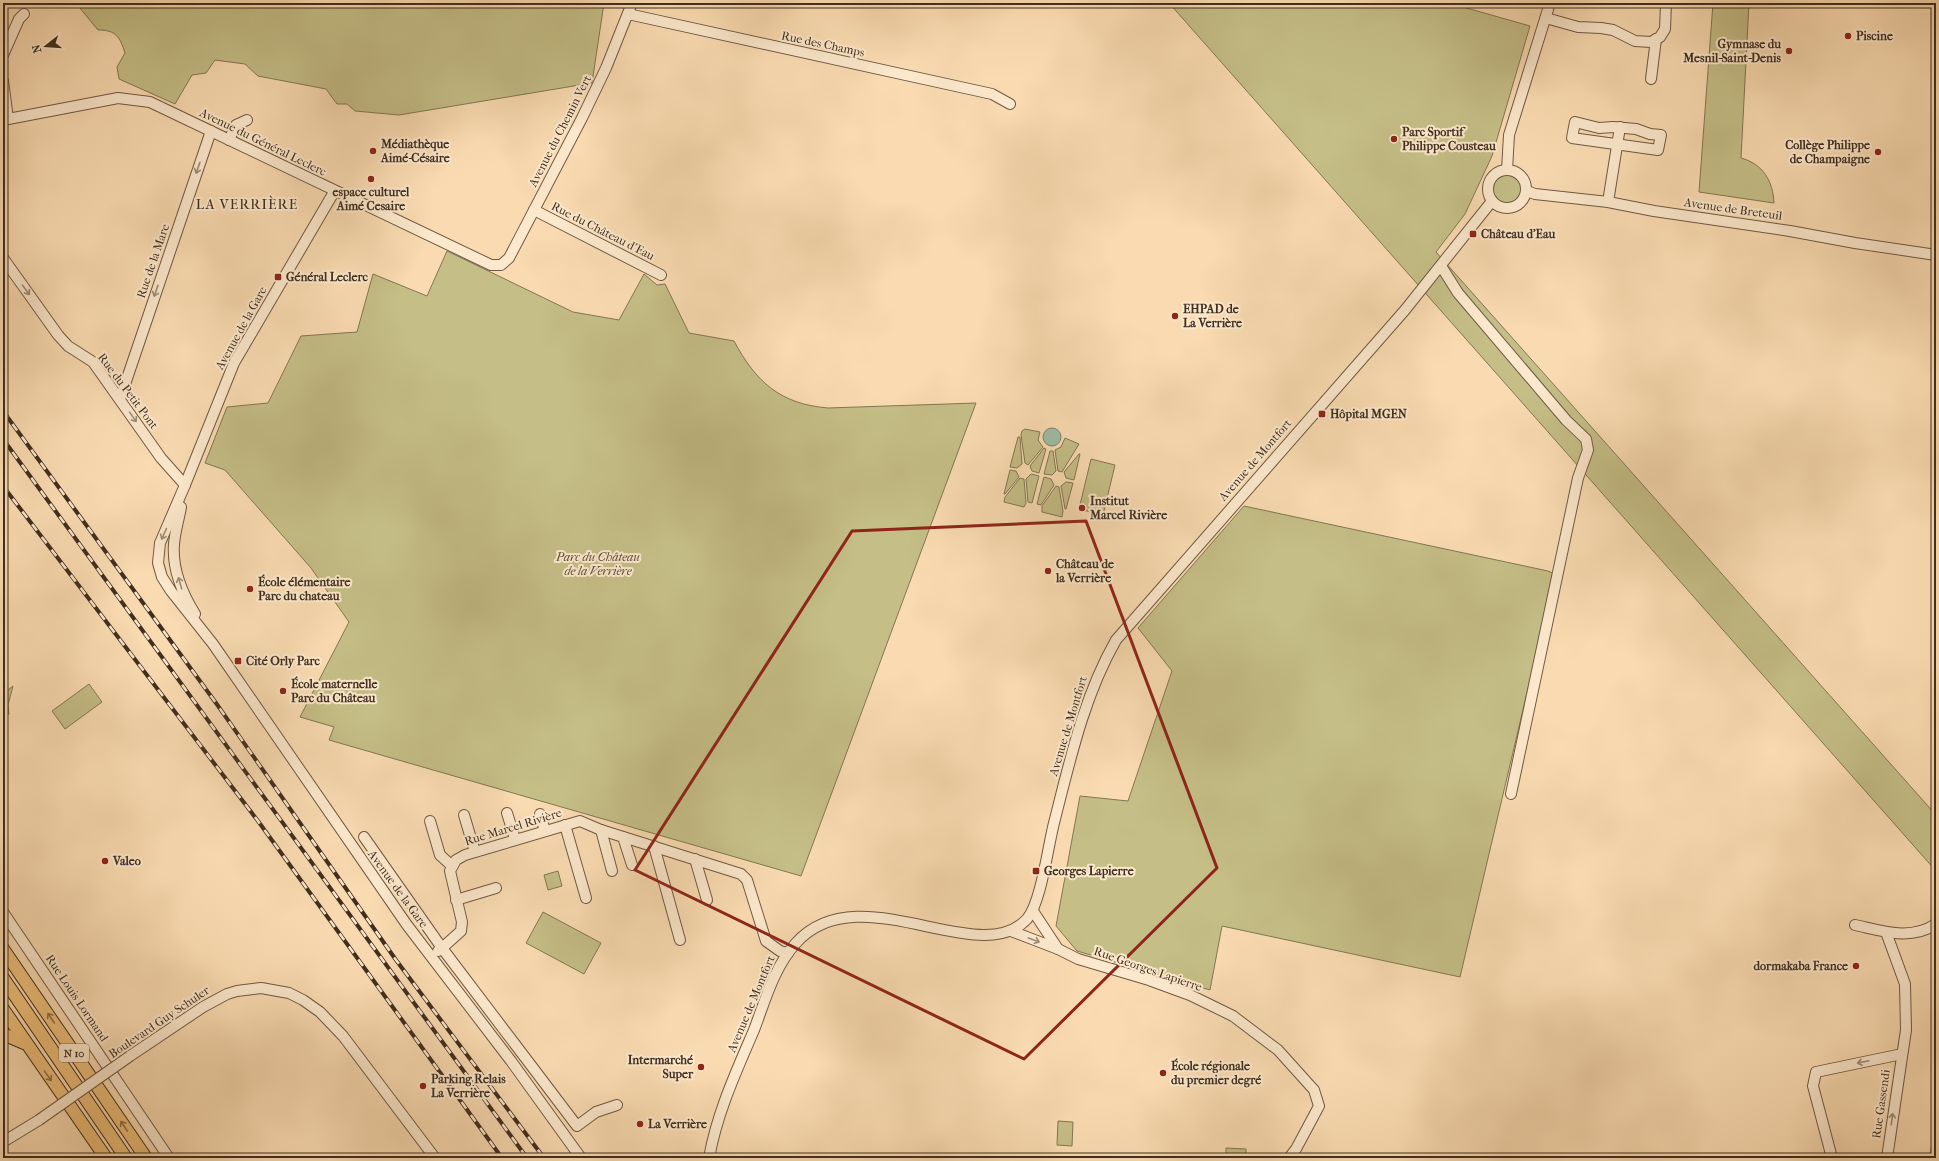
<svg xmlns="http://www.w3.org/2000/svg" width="1939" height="1161" font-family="'IM FELL French Canon',serif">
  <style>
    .green { fill: #c5be87; stroke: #837653 }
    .water { fill: #9fbca7; stroke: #798371 }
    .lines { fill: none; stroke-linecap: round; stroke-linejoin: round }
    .minor-casing { stroke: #6f5944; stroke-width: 12 }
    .major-casing { stroke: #412e1f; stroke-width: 14 }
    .minor { stroke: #fce8cc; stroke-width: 10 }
    .major { stroke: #edbe78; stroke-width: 12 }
    .rail-casing { stroke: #412e1f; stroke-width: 4 }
    .rail { stroke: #fce8cc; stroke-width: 2.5; stroke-dasharray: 8; stroke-linecap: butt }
    .minor-bridge-casing { stroke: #6f5944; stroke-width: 12; stroke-linecap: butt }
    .minor-bridge { stroke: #fce8cc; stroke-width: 10 }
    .oneway { stroke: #9e8b76 }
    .oneway2 { stroke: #8e6f47 }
    .marked { fill: none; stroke: #8f2418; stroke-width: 3; stroke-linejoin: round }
    .poi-dot { fill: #8f2418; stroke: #fce8cc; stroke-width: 1.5 }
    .labels { text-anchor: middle; stroke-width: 4; stroke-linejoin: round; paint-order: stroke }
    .shield { fill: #fce8cc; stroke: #796653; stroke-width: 1 }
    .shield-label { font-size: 11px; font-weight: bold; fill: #412e1f }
    .poi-label { font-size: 12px; font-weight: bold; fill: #412e1f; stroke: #fce8cc; text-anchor: start }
    .street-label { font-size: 12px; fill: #412e1f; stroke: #fce8cc }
    .park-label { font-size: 12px; font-style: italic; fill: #5b4b34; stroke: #fce8cc }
    .quarter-label { font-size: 14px; letter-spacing: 1px; fill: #412e1f; stroke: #fce8cc }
  </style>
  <rect width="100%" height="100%" fill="#fadbb1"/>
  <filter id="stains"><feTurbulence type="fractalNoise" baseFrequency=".005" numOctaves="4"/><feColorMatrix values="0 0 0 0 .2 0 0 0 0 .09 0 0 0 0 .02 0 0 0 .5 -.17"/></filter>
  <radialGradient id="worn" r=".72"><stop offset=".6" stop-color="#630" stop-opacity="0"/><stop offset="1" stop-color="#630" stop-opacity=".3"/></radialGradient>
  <!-- green -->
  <g class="green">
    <path d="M69 3H604L592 83 399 115 355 111 347 104H337L326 89 258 76 245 64 215 60 206 73 192 75 175 104 119 79 117 67 125 53C120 37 116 30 98 30L79 7Z"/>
    <polygon points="1169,3 1449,3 1530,26 1492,156 1465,214 1436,252 1936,815 1936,871"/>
    <path d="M1713 3H1749L1741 158C1763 164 1773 181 1774 203L1699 192Z"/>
    <circle cx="1507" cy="190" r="15"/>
    <path d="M447 251 573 312 619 320 644 274 657 285 665 284 689 333 734 341C756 382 780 404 828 408L976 403 801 876 329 740 334 727 300 717 349 622 311 568 225 470 205 463 227 407 268 403 301 336 357 332 373 274 427 296Z"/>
    <polygon points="1025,429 1040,432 1038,440 1043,447 1028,465 1025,463 1021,435 1022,431"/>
    <polygon points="1018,437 1020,437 1022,464 1017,468 1010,467"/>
    <polygon points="1065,438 1079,444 1062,472 1058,471 1055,450 1061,447"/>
    <polygon points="1044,448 1046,449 1039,473 1032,471 1030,466"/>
    <polygon points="1050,451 1053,451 1056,471 1052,475 1044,474"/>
    <polygon points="1079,454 1080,454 1074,480 1066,478 1064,472"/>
    <polygon points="1091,459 1115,465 1103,515 1079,509"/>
    <polygon points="1010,470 1016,471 1019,477 1005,494 1004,494"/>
    <polygon points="1031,474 1039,476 1032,503 1028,502 1026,479"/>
    <polygon points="1044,477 1051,479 1054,485 1041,505 1037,504"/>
    <polygon points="1020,478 1024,479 1026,503 1024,507 1004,502 1005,497"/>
    <polygon points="1066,482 1073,483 1066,509 1065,509 1061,486"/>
    <polygon points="1056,486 1059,487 1063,511 1062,517 1042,512 1042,506"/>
    <polygon points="1244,506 1548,571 1555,574 1460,977 1222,926 1210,990 1077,951 1056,926 1080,796 1128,801 1172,671 1138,628"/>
    <polygon points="89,684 102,702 65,729 52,711"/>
    <polygon points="13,686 8,705 9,714 5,716 3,713 3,704 6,702 3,694"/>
    <polygon points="558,871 562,886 548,890 544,875"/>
    <polygon points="543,912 601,943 584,974 526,943"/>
    <polygon points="1936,1109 1936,1158 1930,1158"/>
    <polygon points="1058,1121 1073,1122 1072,1146 1057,1145"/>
    <polygon points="1226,1148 1246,1149 1246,1158 1226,1158"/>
  </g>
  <!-- water -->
  <circle class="water" cx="1052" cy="437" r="9"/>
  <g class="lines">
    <defs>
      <g id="minor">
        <polyline points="628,14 992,94 1010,104"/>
        <polyline points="1546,18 1578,27 1601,28 1613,30 1635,41 1651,42 1660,37 1665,29 1666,3"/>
        <polyline points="3,55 19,19 24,14"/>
        <polyline points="1651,79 1656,39"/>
        <polyline points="3,81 8,119"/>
        <polyline points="3,120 118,98 150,102 491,265 501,265 509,258 582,118 606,68 632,3"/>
        <polygon points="1575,122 1599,128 1613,127 1636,129 1650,134 1661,135 1658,150 1572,138"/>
        <polyline points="229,140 236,125 247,120"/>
        <circle cx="1507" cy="189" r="19"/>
        <polyline points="1507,170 1509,135 1550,3"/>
        <polyline points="1527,191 1535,194 1608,202 1654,211 1790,231 1855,243 1936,255"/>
        <polyline points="334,192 234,363 185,485 160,543 158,563 162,577 171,591 213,644 407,925 511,1061 581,1158"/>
        <polyline points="1608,202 1620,127"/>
        <polyline points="534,210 661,275"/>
        <polyline points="3,258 58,335 68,346 93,362 161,458 185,485"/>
        <polyline points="1441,266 1458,293 1566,420 1586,439 1588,450 1578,478 1511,794"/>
        <polyline points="120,399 211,131"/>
        <path d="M181 507C179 519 175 531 174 544 172 569 182 593 195 614"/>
        <polyline points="507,813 515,839"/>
        <polyline points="540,814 545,831"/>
        <polyline points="464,815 475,852"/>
        <polyline points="430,821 440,855 452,866"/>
        <polyline points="565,825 586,898"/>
        <polyline points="601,830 612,871"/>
        <polyline points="364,837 442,948 438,951"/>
        <polyline points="623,837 632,865"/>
        <polyline points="654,846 680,940"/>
        <polyline points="695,859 707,900"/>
        <polyline points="456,900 496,888"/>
        <polyline points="1033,911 1058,949"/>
        <polyline points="3,912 169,1158"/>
        <path d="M1855 925C1883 931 1910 941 1936 924"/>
        <polyline points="1011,931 1058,949 1078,959 1149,980 1190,995 1233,1016 1278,1050 1314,1090 1319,1106 1296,1149 1289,1158"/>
        <polyline points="1886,932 1905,984 1906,1030 1887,1158"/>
        <polyline points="130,1056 203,1007 227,994 237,991 261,988 289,993 303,1000 320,1012 343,1036 435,1158"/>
        <polyline points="617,1105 596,1112 577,1126 442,948 461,931 462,922 450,871 456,860 465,855 580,821 601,830 741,874 747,880 766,941 780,951 788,953"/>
        <polyline points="3,1142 39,1120"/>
        <path d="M709 1158C717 1113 736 1072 754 1030 765 1001 774 967 796 943 859 873 979 971 1027 919 1041 903 1048 846 1054 823 1070 760 1084 696 1116 640L1405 310 1492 201"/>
        <polyline points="1832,1158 1813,1086 1816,1072 1902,1054"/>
      </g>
      <g id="major">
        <polyline points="3,949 146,1158"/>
        <polyline points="3,978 126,1158"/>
        <polyline points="3,1009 106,1158"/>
        <polyline points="3,1034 24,1043"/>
      </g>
    </defs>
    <!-- minor casing -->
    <use href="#minor" class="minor-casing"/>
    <!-- major casing -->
    <use href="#major" class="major-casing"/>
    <!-- minor -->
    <use href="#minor" class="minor"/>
    <!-- major -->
    <use href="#major" class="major"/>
    <defs>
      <g id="rail">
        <polyline points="3,411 216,703 396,960 544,1158"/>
        <polyline points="3,439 527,1158"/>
        <polyline points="3,486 258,821 502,1158"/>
      </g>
    </defs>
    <!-- rail casing -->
    <use href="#rail" class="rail-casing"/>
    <!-- rail -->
    <use href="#rail" class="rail"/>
    <defs>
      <polyline id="minor-bridge" points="39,1120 130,1056"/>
    </defs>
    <!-- minor-bridge casing -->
    <use href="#minor-bridge" class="minor-bridge-casing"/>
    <!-- minor-bridge -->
    <use href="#minor-bridge" class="minor-bridge"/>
  </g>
  <!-- one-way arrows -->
  <defs><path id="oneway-shaft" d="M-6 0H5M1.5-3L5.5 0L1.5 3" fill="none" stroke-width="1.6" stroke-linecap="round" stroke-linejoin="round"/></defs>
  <g class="oneway">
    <use href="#oneway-shaft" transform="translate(198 168) rotate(109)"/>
    <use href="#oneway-shaft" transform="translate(26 290) rotate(54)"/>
    <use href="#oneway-shaft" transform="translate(156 291) rotate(109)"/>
    <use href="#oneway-shaft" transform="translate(133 417) rotate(55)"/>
    <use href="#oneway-shaft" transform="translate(164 534) rotate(114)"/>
    <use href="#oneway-shaft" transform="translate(180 583) rotate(-106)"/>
    <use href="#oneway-shaft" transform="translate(1034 940) rotate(20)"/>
    <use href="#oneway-shaft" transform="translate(1863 1062) rotate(168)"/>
    <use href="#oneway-shaft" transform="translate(1892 1119) rotate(-82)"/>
  </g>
  <g class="oneway2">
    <use href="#oneway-shaft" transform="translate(51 1018) rotate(-124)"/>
    <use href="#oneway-shaft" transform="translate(48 1076) rotate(55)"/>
    <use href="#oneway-shaft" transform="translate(124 1126) rotate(-124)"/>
  </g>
  <!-- marked area -->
  <path class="marked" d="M1086 521 1217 868 1024 1059 635 870 852 531Z"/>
  <!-- markers -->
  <g class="poi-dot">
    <circle cx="1848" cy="36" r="4"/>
    <circle cx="1789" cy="51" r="4"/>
    <circle cx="1394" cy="139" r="4"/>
    <circle cx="373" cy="151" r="4"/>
    <circle cx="1878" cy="152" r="4"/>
    <circle cx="371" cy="179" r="4"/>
    <rect x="1469" y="230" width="8" height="8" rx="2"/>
    <rect x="274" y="273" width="8" height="8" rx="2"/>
    <circle cx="1175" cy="316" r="4"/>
    <rect x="1318" y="410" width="8" height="8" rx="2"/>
    <circle cx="1082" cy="508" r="4"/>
    <circle cx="1048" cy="571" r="4"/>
    <circle cx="250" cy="589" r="4"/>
    <rect x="234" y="657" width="8" height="8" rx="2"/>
    <circle cx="283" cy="691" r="4"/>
    <circle cx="105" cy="861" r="4"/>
    <rect x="1032" y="867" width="8" height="8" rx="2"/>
    <circle cx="1856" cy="966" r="4"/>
    <circle cx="701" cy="1067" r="4"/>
    <circle cx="1163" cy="1073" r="4"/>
    <circle cx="423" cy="1086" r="4"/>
    <circle cx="640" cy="1124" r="4"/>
  </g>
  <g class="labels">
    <!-- shield labels -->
    <rect class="shield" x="59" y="1044" width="30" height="18" rx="3"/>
    <g class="shield-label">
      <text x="74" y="1057">N 10</text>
    </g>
    <!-- poi labels -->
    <g class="poi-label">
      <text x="1856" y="40">Piscine</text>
      <text x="1781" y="48" text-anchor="end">Gymnase du<tspan x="1781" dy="14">Mesnil-Saint-Denis</tspan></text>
      <text x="1402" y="136">Parc Sportif<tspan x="1402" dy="14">Philippe Cousteau</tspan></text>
      <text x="381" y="148">Médiathèque<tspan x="381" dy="14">Aimé-Césaire</tspan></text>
      <text x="1870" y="149" text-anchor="end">Collège Philippe<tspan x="1870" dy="14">de Champaigne</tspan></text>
      <text x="371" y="196" text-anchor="middle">espace culturel<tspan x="371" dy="14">Aimé Cesaire</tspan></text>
      <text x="1481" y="238">Château d'Eau</text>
      <text x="286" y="281">Général Leclerc</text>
      <text x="1183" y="313">EHPAD de<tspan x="1183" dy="14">La Verrière</tspan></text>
      <text x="1330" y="418">Hôpital MGEN</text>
      <text x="1090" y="505">Institut<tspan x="1090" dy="14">Marcel Rivière</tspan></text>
      <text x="1056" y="568">Château de<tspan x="1056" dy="14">la Verrière</tspan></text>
      <text x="258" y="586">École élémentaire<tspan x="258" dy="14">Parc du chateau</tspan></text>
      <text x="246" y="665">Cité Orly Parc</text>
      <text x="291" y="688">École maternelle<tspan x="291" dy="14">Parc du Château</tspan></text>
      <text x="113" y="865">Valeo</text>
      <text x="1044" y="875">Georges Lapierre</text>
      <text x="1848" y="970" text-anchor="end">dormakaba France</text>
      <text x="693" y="1064" text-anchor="end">Intermarché<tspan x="693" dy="14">Super</tspan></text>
      <text x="1171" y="1070">École régionale<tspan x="1171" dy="14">du premier degré</tspan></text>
      <text x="431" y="1083">Parking Relais<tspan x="431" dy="14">La Verrière</tspan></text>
      <text x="648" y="1128">La Verrière</text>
    </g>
    <!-- street labels -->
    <g class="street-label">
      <text transform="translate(823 44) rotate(12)" y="4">Rue des Champs</text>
      <text transform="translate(560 131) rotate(-63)" y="4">Avenue du Chemin Vert</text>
      <text transform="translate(263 142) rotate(26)" y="4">Avenue du Général Leclerc</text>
      <text transform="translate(1733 209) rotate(8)" y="4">Avenue de Breteuil</text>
      <text transform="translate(603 231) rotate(27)" y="4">Rue du Château d'Eau</text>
      <text transform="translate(153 261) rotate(-71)" y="4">Rue de la Mare</text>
      <text transform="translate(241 328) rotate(-61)" y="4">Avenue de la Gare</text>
      <text transform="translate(128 391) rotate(53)" y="4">Rue du Petit Pont</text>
      <text transform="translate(1255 460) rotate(-49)" y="4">Avenue de Montfort</text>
      <text transform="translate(1068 726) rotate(-73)" y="4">Avenue de Montfort</text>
      <text transform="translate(513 827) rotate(-17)" y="4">Rue Marcel Rivière</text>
      <text transform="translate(398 889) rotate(54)" y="4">Avenue de la Gare</text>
      <text transform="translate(1148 969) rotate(19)" y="4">Rue Georges Lapierre</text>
      <text transform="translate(77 998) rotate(56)" y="4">Rue Louis Lormand</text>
      <text transform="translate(751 1004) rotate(-67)" y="4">Avenue de Montfort</text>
      <text transform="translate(159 1022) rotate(-34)" y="4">Boulevard Guy Schuler</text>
      <text transform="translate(1881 1104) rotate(-82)" y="4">Rue Gassendi</text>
    </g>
    <!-- park labels -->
    <g class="park-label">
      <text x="598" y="561">Parc du Château<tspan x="598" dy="14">de la Verrière</tspan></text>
    </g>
    <!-- quarter labels -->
    <g class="quarter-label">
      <text x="247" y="209">LA VERRIÈRE</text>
    </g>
  </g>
  <!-- margin -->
  <rect width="1939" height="1161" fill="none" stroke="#fadbb1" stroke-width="16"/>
  <rect x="4" y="4" width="1931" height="1153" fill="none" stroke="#412e1f" stroke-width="2"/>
  <rect x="8" y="8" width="1923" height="1145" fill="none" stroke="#412e1f"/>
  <!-- north arrow -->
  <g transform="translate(46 46) rotate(253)" stroke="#fce8cc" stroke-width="3" paint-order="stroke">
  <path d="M0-3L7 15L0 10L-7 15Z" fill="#412e1f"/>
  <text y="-6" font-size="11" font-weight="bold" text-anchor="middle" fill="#412e1f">N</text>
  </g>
  <rect width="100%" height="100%" filter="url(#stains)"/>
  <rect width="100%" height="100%" fill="url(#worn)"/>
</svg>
